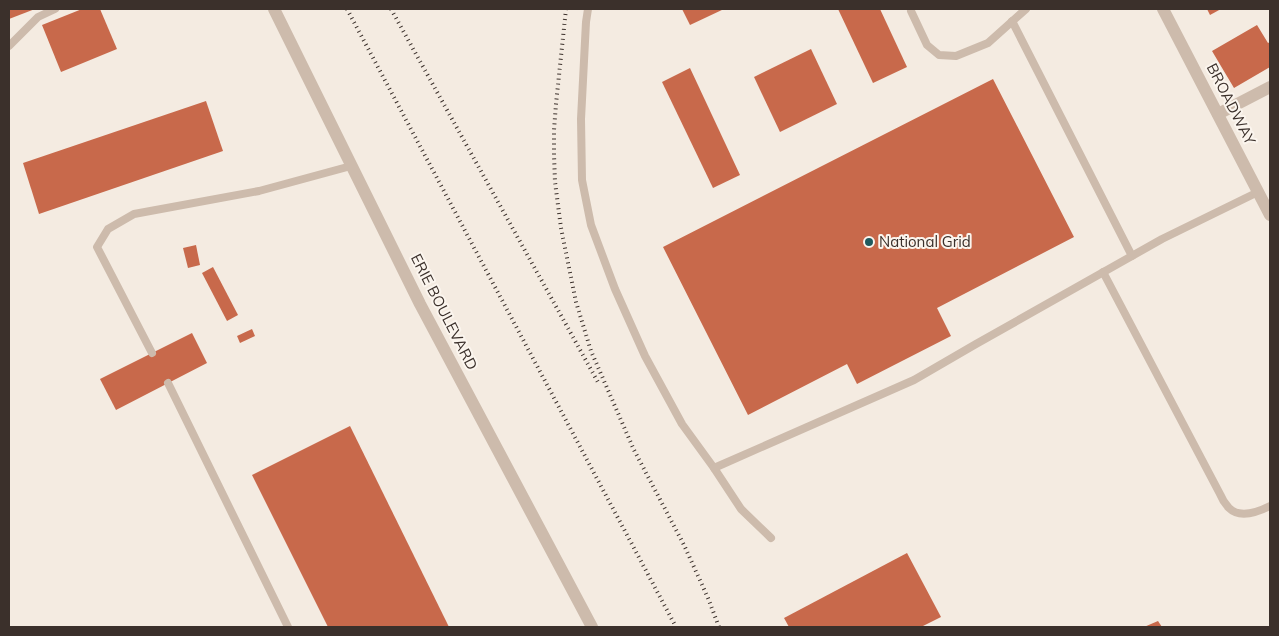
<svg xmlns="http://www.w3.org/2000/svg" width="1279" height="636" font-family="Mulish,sans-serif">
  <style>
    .building { fill: #c8694b }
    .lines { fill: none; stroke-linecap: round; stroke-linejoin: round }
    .service { stroke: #cdbbac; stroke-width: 8 }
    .minor { stroke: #cdbbac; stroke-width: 12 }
    .tertiary { stroke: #cdbbac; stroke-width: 12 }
    .rail { stroke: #3b302b; stroke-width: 4; stroke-dasharray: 1 4; stroke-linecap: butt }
    .poi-dot { fill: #1f5a5e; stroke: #fbf5ee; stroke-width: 2 }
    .labels { text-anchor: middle; stroke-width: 4; stroke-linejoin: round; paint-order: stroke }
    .street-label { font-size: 15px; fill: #3b302b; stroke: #fbf5ee }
    .poi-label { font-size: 15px; fill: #3b302b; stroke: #fbf5ee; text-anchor: start }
  </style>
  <rect width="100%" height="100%" fill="#f4ebe1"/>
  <!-- building -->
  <g class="building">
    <polygon points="9,9 35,9 9,19"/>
    <polygon points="82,9 100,9 117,49 61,72 42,25"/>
    <polygon points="682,9 724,9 690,25"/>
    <polygon points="838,9 880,9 907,67 873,83"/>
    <polygon points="1207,9 1221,9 1210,15"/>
    <polygon points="1257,25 1268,43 1270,42 1270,67 1234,88 1212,51"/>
    <polygon points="811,49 837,104 780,132 754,77"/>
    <polygon points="690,68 740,175 713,188 662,82"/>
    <polygon points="993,79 1074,237 937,308 951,336 857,384 847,364 748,415 663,247"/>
    <polygon points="206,101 223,151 39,214 23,163"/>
    <polygon points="196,245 200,265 188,268 183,248"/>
    <polygon points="213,267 238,315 227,321 202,273"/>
    <polygon points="252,329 255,336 240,343 237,336"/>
    <polygon points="192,333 207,363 116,410 100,379"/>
    <polygon points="350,426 449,627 328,627 252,475"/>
    <polygon points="907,553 941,617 921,627 789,627 784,618"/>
    <polygon points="1158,621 1162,627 1144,627"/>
  </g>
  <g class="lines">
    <!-- service -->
    <g class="service">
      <polyline points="588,9 586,22 581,119 582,180 591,225 615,289 645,356 682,424 714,468 741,509 771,538"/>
      <polyline points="911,11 927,45 939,55 956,56 988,43 1026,9"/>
      <polyline points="1012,21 1132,256"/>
      <polyline points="9,46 38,17 55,9"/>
      <path d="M1103 272 1220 494C1222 499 1225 504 1229 508 1240 519 1258 512 1270 506"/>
      <polyline points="152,353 97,247 108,229 134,214 259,191 351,166"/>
      <polyline points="168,383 288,627"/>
      <polyline points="714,468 914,380 976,344 1162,239 1258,192"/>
    </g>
    <!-- minor -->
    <polyline class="minor" points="1218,114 1270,87"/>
    <!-- tertiary -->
    <g class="tertiary">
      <polyline points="274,9 420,304 592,627"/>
      <polyline points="1163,9 1270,215"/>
    </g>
    <!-- rail -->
    <g class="rail">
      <polyline points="347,9 676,627"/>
      <polyline points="391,9 599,384"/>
      <polyline points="566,9 556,104 554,130 554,155 555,182 561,228 576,302 591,351 634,450 684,545 708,598 719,627"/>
    </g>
  </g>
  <!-- markers -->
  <circle class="poi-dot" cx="869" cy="242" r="5"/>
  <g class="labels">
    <!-- street labels -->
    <g class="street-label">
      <text transform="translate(1231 104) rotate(63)" y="5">BROADWAY</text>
      <text transform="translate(444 312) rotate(63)" y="5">ERIE BOULEVARD</text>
    </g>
    <!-- poi labels -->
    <g class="poi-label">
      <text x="879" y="247">National Grid</text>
    </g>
  </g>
  <!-- border -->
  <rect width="1279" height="636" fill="none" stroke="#3b302b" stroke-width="20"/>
</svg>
